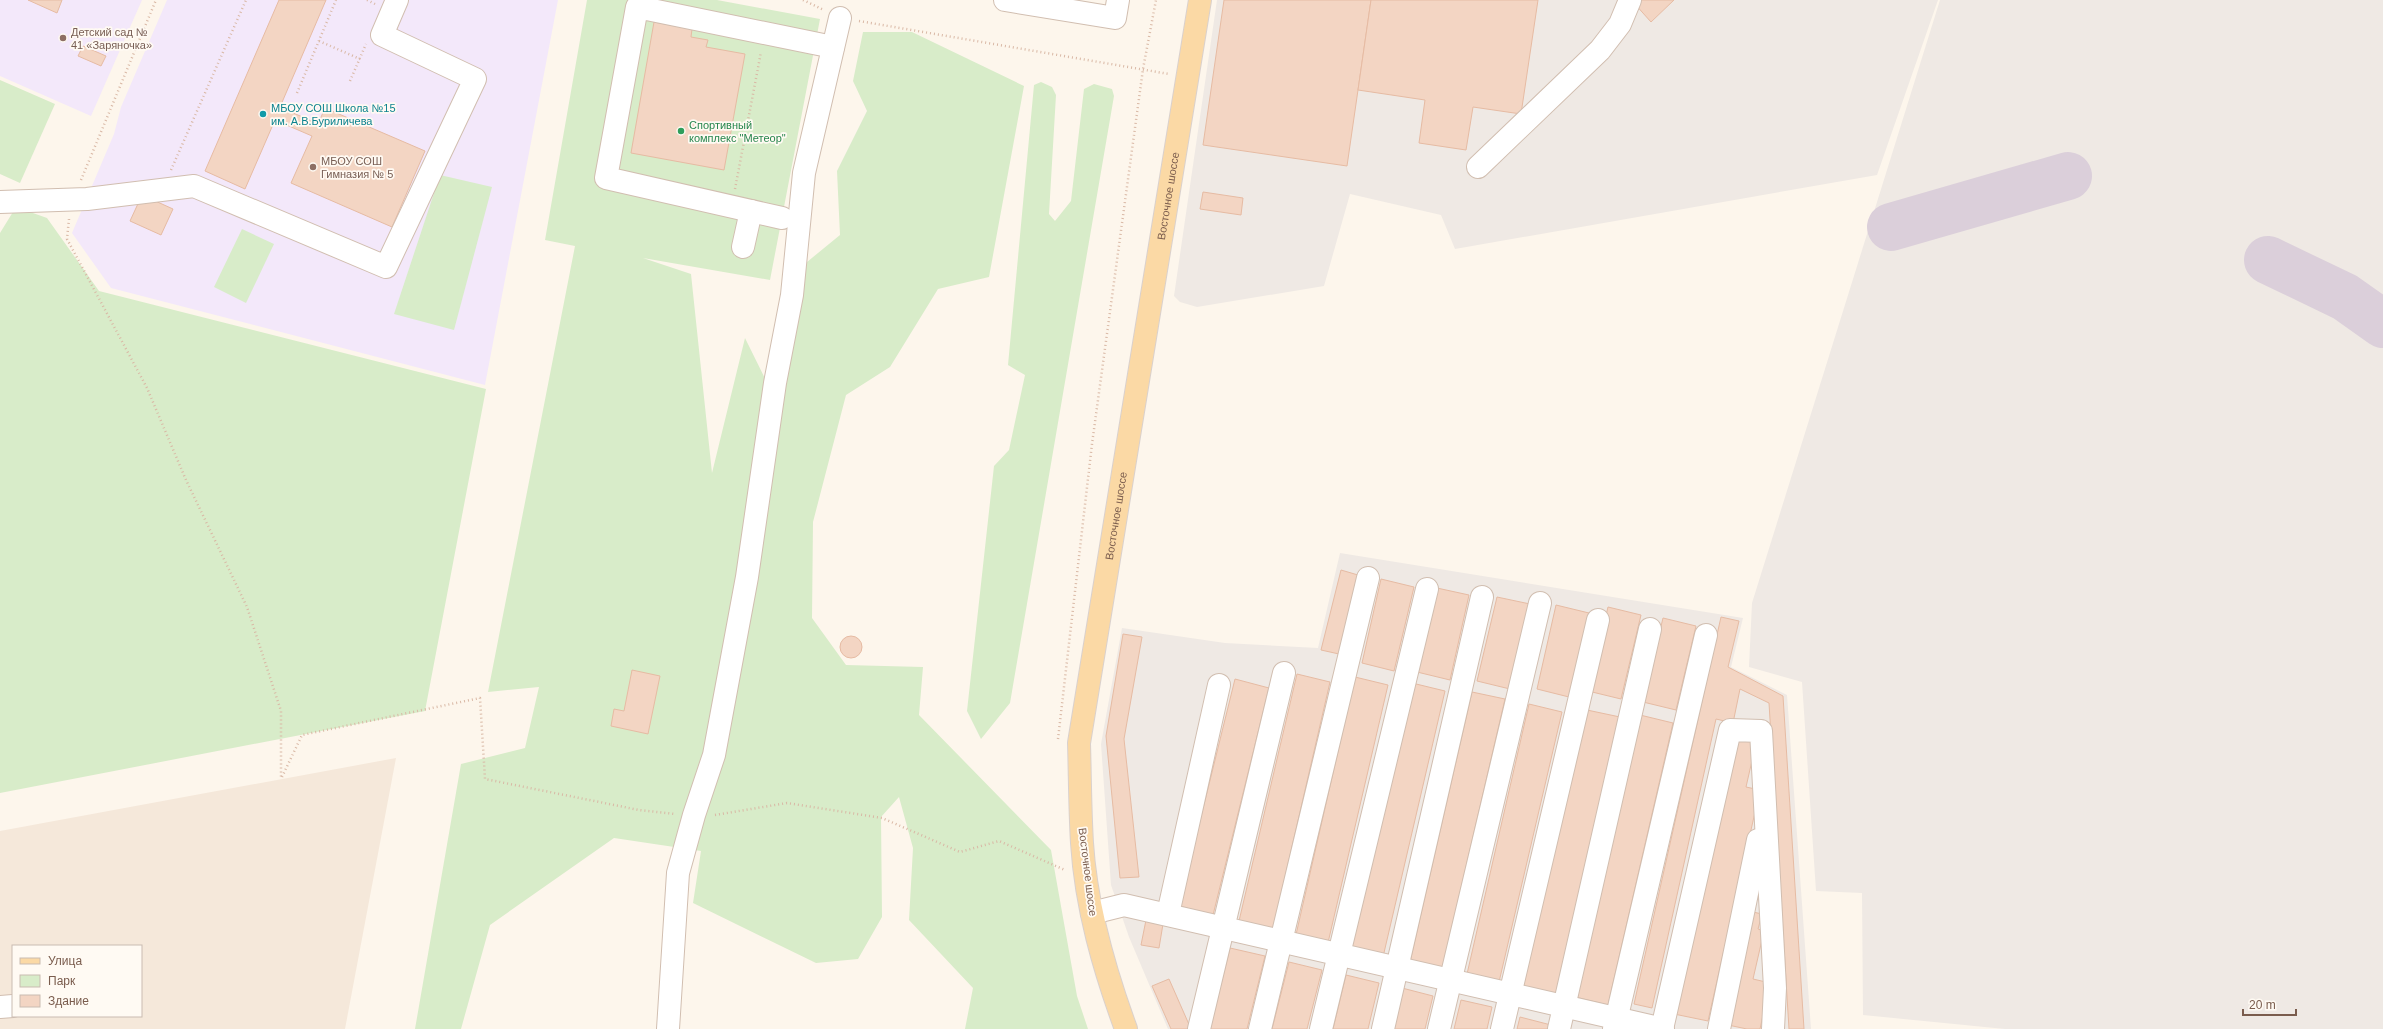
<svg xmlns="http://www.w3.org/2000/svg" width="2383" height="1029" font-family="Helvetica,sans-serif">
  <style>
    .residential { fill: #f5e8da; fill-rule: evenodd }
    .industrial { fill: #efe9e4 }
    .education { fill: #f3e8fa }
    .green { fill: #d8ecc9 }
    .lines { fill: none; stroke-linecap: round; stroke-linejoin: round }
    .taxiway { stroke: #dbcfda; stroke-width: 48 }
    .building { fill: #f3d5c3; stroke: #e6bba3 }
    .minor-casing { stroke: #d1beb0; stroke-width: 24 }
    .major-casing { stroke: #dad1cd; stroke-width: 24 }
    .path { stroke: #d9b8a5; stroke-width: 2.5; stroke-dasharray: 1 3; stroke-linecap: butt }
    .minor { stroke: #fff; stroke-width: 22 }
    .major { stroke: #fbd9a5; stroke-width: 22 }
    .education-dot { fill: #8d6e63; stroke: #fffaf3; stroke-width: 1.5 }
    .culture-dot { fill: #0f9aa8; stroke: #fffaf3; stroke-width: 1.5 }
    .leisure-dot { fill: #2e9e5b; stroke: #fffaf3; stroke-width: 1.5 }
    .labels { text-anchor: middle; stroke-width: 3.5; stroke-linejoin: round; paint-order: stroke }
    .education-label { font-size: 11px; fill: #785e54; stroke: #fffaf3; text-anchor: start }
    .culture-label { font-size: 11px; fill: #0d838f; stroke: #fffaf3; text-anchor: start }
    .leisure-label { font-size: 11px; fill: #27864d; stroke: #fffaf3; text-anchor: start }
    .street-label { font-size: 11px; fill: #7a5c4d; stroke: #fffaf3 }
  </style>
  <rect width="100%" height="100%" fill="#fdf6ec"/>
  <!-- residential -->
  <path class="residential" d="M396 758 345 1029H0V831ZM13 946H141V1016H13Z"/>
  <!-- industrial -->
  <g class="industrial">
    <polygon points="1217,0 1938,0 1877,175 1455,249 1441,215 1350,194 1324,286 1197,307 1180,302 1174,296"/>
    <polygon points="1940,0 2383,0 2383,1029 2005,1029 1863,1015 1862,893 1816,891 1802,682 1749,667 1752,603"/>
    <polygon points="1340,553 1743,618 1731,667 1787,695 1811,1029 1168,1029 1129,937 1111,885 1101,744 1122,628 1225,643 1318,648"/>
  </g>
  <!-- education -->
  <g class="education">
    <polygon points="0,0 142,0 91,116 0,76"/>
    <polygon points="167,0 558,0 485,385 111,288 72,233 114,134 121,107"/>
  </g>
  <!-- green -->
  <g class="green">
    <polygon points="587,0 717,0 820,19 770,280 643,258 691,274 712,473 745,338 779,407 807,262 840,235 837,171 867,111 853,81 863,32 912,32 1024,86 989,277 938,289 890,367 846,395 813,522 812,618 846,665 923,667 919,715 1051,850 1077,996 1088,1029 965,1029 973,988 909,920 913,848 899,797 881,817 882,917 858,959 816,963 693,903 701,851 614,838 490,925 461,1029 415,1029 461,764 525,748 539,687 488,692 575,246 545,240"/>
    <polygon points="0,80 55,104 20,183 0,174"/>
    <polygon points="1041,82 1052,87 1056,95 1049,214 1055,221 1071,201 1084,89 1094,84 1112,89 1114,96 1010,703 981,739 967,711 994,466 1009,450 1025,375 1008,365 1034,85"/>
    <polygon points="440,175 492,187 454,330 394,314"/>
    <polygon points="16,207 47,218 99,291 486,389 425,711 0,793 0,233"/>
    <polygon points="242,229 274,244 246,303 214,287"/>
  </g>
  <g class="lines">
    <!-- taxiway -->
    <g class="taxiway">
      <polyline points="1891,227 2068,176"/>
      <polyline points="2268,260 2345,297 2383,324"/>
    </g>
  </g>
  <!-- building -->
  <g class="building">
    <polygon points="28,0 62,0 57,13"/>
    <polygon points="279,0 326,0 280,107 318,124 325,108 425,151 392,227 291,183 312,136 275,120 245,189 205,171"/>
    <polygon points="1224,0 1371,0 1347,166 1203,145"/>
    <polygon points="1371,0 1538,0 1521,114 1473,107 1466,150 1419,143 1425,100 1358,90"/>
    <polygon points="1638,0 1674,0 1651,22 1634,3"/>
    <polygon points="654,22 692,29 691,37 708,40 706,47 745,54 724,170 631,153"/>
    <polygon points="83,46 106,56 101,66 78,56"/>
    <polygon points="1203,192 1243,198 1241,215 1200,209"/>
    <polygon points="142,195 173,209 161,235 130,221"/>
    <polygon points="1341,570 1358,575 1339,654 1321,650"/>
    <polygon points="1381,579 1414,587 1394,671 1362,663"/>
    <polygon points="1437,588 1469,595 1450,680 1417,672"/>
    <polygon points="1497,597 1530,604 1510,689 1477,681"/>
    <polygon points="1556,605 1589,613 1569,697 1537,689"/>
    <polygon points="1608,607 1641,615 1621,699 1588,691"/>
    <polygon points="1721,617 1739,621 1728,667 1783,696 1804,1029 1789,1029 1769,703 1740,689 1733,723 1716,719 1652,1008 1634,1004"/>
    <polygon points="1663,618 1696,626 1676,710 1643,702"/>
    <polygon points="1123,634 1142,637 1124,739 1139,877 1120,878 1106,736"/>
    <circle cx="851" cy="647" r="11"/>
    <polygon points="632,670 660,676 648,734 611,726 614,709 624,711"/>
    <polygon points="1297,674 1330,682 1273,929 1239,921"/>
    <polygon points="1355,677 1388,685 1327,947 1295,939"/>
    <polygon points="1235,679 1269,688 1213,915 1179,906"/>
    <polygon points="1412,683 1445,691 1383,957 1351,950"/>
    <polygon points="1472,692 1505,699 1442,970 1410,962"/>
    <polygon points="1529,704 1562,712 1499,982 1467,974"/>
    <polygon points="1587,710 1620,717 1555,1000 1522,992"/>
    <polygon points="1640,715 1673,723 1608,1005 1575,997"/>
    <polygon points="1736,738 1756,743 1746,787 1760,790 1708,1021 1674,1014"/>
    <polygon points="1753,912 1762,914 1758,929 1764,931 1753,979 1770,983 1760,1029 1747,1029 1728,1025"/>
    <polygon points="1146,920 1163,924 1159,948 1141,945"/>
    <polygon points="1230,948 1265,956 1247,1029 1210,1029"/>
    <polygon points="1289,962 1322,970 1307,1029 1272,1029"/>
    <polygon points="1346,975 1379,983 1368,1029 1333,1029"/>
    <polygon points="1169,979 1191,1029 1171,1029 1152,986"/>
    <polygon points="1402,988 1433,996 1425,1029 1392,1029"/>
    <polygon points="1461,1000 1492,1007 1487,1029 1454,1029"/>
    <polygon points="1520,1017 1551,1025 1550,1029 1517,1029"/>
  </g>
  <g class="lines">
    <defs>
      <g id="minor">
        <polyline points="1005,0 1115,18 1118,0"/>
        <polyline points="1478,167 1600,50 1620,24 1630,0"/>
        <polyline points="0,202 87,199 194,186 386,267 475,79 382,35 397,0"/>
        <polyline points="782,218 606,178 637,7 833,47"/>
        <polyline points="743,247 751,211"/>
        <polyline points="1092,913 1124,905 1663,1029"/>
        <polyline points="1168,914 1219,685"/>
        <polyline points="0,1007 13,1006"/>
        <polyline points="668,1029 678,873 694,815 714,755 747,577 775,383 792,295 804,173 840,18"/>
        <polyline points="1199,1029 1284,673"/>
        <polyline points="1260,1029 1368,578"/>
        <polyline points="1321,1029 1427,589"/>
        <polyline points="1383,1029 1482,597"/>
        <polyline points="1439,1029 1540,603"/>
        <polyline points="1502,1029 1598,620"/>
        <polyline points="1559,1029 1650,629"/>
        <polyline points="1614,1029 1706,635"/>
        <polyline points="1662,1029 1730,730 1761,731 1775,988 1773,1029"/>
        <polyline points="1719,1029 1758,840"/>
      </g>
      <g id="major">
        <path id="s1" d="M1126 1029C1104 969 1086 907 1082 843 1080 810 1080 776 1079 743L1200 0"/>
      </g>
    </defs>
    <!-- minor casing -->
    <use href="#minor" class="minor-casing"/>
    <!-- major casing -->
    <use href="#major" class="major-casing"/>
    <!-- path -->
    <g class="path">
      <polyline points="367,0 375,4"/>
      <polyline points="803,0 824,10"/>
      <polyline points="859,21 1169,74"/>
      <polyline points="319,41 360,59"/>
      <polyline points="350,81 366,44"/>
      <polyline points="297,93 336,0"/>
      <polyline points="171,170 246,0"/>
      <polyline points="81,180 156,0"/>
      <polyline points="735,189 761,52"/>
      <polyline points="69,219 67,239 147,388 186,480 247,607 281,711 281,779"/>
      <polyline points="1058,739 1092,444 1143,69 1156,0"/>
      <polyline points="282,777 302,735 480,698 485,779 639,810 675,814"/>
      <polyline points="715,815 787,803 882,818 960,852 999,841 1065,870"/>
    </g>
    <!-- minor -->
    <use href="#minor" class="minor"/>
    <!-- major -->
    <use href="#major" class="major"/>
  </g>
  <!-- markers -->
  <g class="education-dot">
    <circle cx="63" cy="38" r="4"/>
    <circle cx="313" cy="167" r="4"/>
  </g>
  <circle class="culture-dot" cx="263" cy="114" r="4"/>
  <circle class="leisure-dot" cx="681" cy="131" r="4"/>
  <g class="labels">
    <!-- education labels -->
    <g class="education-label">
      <text x="71" y="36">Детский сад №<tspan x="71" dy="13">41 «Заряночка»</tspan></text>
      <text x="321" y="165">МБОУ СОШ<tspan x="321" dy="13">Гимназия № 5</tspan></text>
    </g>
    <!-- culture labels -->
    <g class="culture-label">
      <text x="271" y="112">МБОУ СОШ Школа №15<tspan x="271" dy="13">им. А.В.Буриличева</tspan></text>
    </g>
    <!-- leisure labels -->
    <g class="leisure-label">
      <text x="689" y="129">Спортивный<tspan x="689" dy="13">комплекс "Метеор"</tspan></text>
    </g>
    <!-- street labels -->
    <g class="street-label">
      <text dy="4" stroke="none"><textPath href="#s1" startOffset="846">Восточное шоссе</textPath></text>
      <text dy="4" stroke="none"><textPath href="#s1" startOffset="522">Восточное шоссе</textPath></text>
      <text transform="translate(1088 872) rotate(83)" y="4">Восточное шоссе</text>
    </g>
  </g>
  <!-- legend -->
  <rect x="12" y="945" width="130" height="72" fill="#fffaf3" stroke="#cabbb1"/>
  <rect x="20" y="958" width="20" height="6" fill="#fbd9a5" stroke="#cabbb1"/>
  <text x="48" y="965" font-size="12" fill="#7a5c4d">Улица</text>
  <rect x="20" y="975" width="20" height="12" fill="#d8ecc9" stroke="#cabbb1"/>
  <text x="48" y="985" font-size="12" fill="#7a5c4d">Парк</text>
  <rect x="20" y="995" width="20" height="12" fill="#f3d5c3" stroke="#cabbb1"/>
  <text x="48" y="1005" font-size="12" fill="#7a5c4d">Здание</text>
  <!-- scale -->
  <path d="M2243 1009v6h53v-6" fill="none" stroke="#7a5c4d" stroke-width="2"/>
  <text x="2249" y="1009" font-size="12" fill="#7a5c4d" stroke="#fffaf3" stroke-width="3" paint-order="stroke">20 m</text>
</svg>
